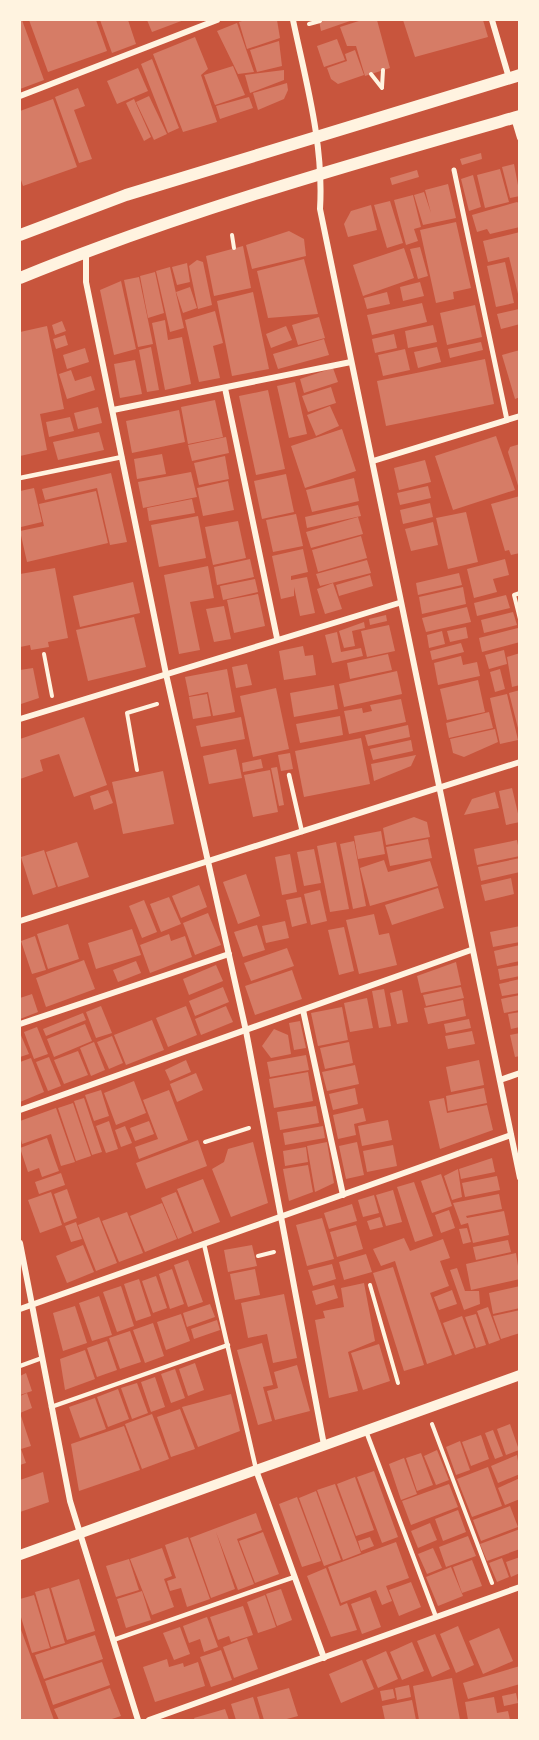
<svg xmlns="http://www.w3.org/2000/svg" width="539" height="1740" font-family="Raleway,sans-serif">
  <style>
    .building { fill: #d67c66 }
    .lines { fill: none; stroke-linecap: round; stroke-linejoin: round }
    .path { stroke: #fff3e0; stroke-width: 4 }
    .service { stroke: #fff3e0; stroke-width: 4.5 }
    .pedestrian { stroke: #fff3e0; stroke-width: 5 }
    .minor { stroke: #fff3e0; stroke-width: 6 }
    .tertiary { stroke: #fff3e0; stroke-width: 10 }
    .secondary { stroke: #fff3e0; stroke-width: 12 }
  </style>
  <rect width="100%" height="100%" fill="#c8553d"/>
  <!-- building -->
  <g class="building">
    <polygon points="20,20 22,20 44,80 20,89"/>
    <polygon points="29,20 96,20 107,51 48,72"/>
    <polygon points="100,20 128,20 136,44 112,53"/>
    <polygon points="147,20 184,20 152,32"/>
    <polygon points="245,20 277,20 280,38 247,49 239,22"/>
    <polygon points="319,20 353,20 321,31"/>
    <polygon points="362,20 377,20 390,68 365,76 356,46 347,46 340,27"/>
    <polygon points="403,20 483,20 488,37 415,57"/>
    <polygon points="237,23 248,55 254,72 238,74 217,31"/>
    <polygon points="195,37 208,69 201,75 217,122 183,132 153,54"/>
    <polygon points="337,39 345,60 324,67 317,46"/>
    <polygon points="279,41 282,66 257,72 250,50"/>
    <polygon points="355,50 364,75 338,84 331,79 327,68 347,61 345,54"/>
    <polygon points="152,59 179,128 168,133 141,64"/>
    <polygon points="233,66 245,95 215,105 204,75"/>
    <polygon points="138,68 148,91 117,104 107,81"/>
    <polygon points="284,70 284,80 250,93 245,75"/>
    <polygon points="287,83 288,90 284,99 258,110 253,93"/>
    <polygon points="78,88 85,106 74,110 92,159 79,163 55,97"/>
    <polygon points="149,96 167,134 154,140 136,102"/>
    <polygon points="249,97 253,108 220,119 216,106"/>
    <polygon points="53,99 77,167 23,186 20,177 20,111"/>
    <polygon points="134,99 151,137 144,141 126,103"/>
    <polygon points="481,153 482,159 462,165 460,159"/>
    <polygon points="514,164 520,196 510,198 502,167"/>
    <polygon points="500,169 509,202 485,208 477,175"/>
    <polygon points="417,170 419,177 392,185 390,178"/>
    <polygon points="473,175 481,207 469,211 461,179"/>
    <polygon points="448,184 456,218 423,225 414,195 424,192 431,213 425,190"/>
    <polygon points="413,195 421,227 414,229 418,241 406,245 394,200"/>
    <polygon points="390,201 403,243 387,248 374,205"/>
    <polygon points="517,202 520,204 520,227 490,234 487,229 477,232 472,215"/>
    <polygon points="371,205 377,230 348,237 344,224 351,211"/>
    <polygon points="456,222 471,288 453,292 454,299 436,303 420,230"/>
    <polygon points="289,231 304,239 306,256 252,269 246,245"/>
    <polygon points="520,232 520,297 519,298 509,257 488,262 483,241"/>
    <polygon points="243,246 251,288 214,296 206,256"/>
    <polygon points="420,247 428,276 418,279 410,249"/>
    <polygon points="404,248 414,278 363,296 353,265"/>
    <polygon points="304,259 318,314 268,318 257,271"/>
    <polygon points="197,260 203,262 212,305 198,309 189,266"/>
    <polygon points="505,262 514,303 496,307 487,266"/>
    <polygon points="187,263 190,282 177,285 172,267"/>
    <polygon points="170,267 184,328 170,332 156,271"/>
    <polygon points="155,272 164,313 148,318 140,276"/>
    <polygon points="139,277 153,344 138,347 124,280"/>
    <polygon points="121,281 136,349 114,355 100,290"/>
    <polygon points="420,282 424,296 403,301 400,287"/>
    <polygon points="190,287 197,308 183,313 176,292"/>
    <polygon points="253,292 269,369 232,376 217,301"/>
    <polygon points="387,292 390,304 367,309 364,298"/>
    <polygon points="422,303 427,322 372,335 367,315"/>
    <polygon points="475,305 482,337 447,345 440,313"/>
    <polygon points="519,309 520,324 501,329 497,314"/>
    <polygon points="215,311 223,343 213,346 220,378 199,382 185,320"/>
    <polygon points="319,317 325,338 298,345 292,325"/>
    <polygon points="165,320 168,340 182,337 191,384 165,390 152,323"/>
    <polygon points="62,321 66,331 55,335 52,325"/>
    <polygon points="433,325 437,342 408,348 405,331"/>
    <polygon points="47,326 64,409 40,414 47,450 20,456 20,332"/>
    <polygon points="286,326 292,340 271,348 266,334"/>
    <polygon points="394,334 397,348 375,353 372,339"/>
    <polygon points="65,335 68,345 56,349 53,339"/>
    <polygon points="324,339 329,355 278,369 273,354"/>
    <polygon points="481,342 483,350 450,358 448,349"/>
    <polygon points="151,347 159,390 147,392 139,350"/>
    <polygon points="437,347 441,362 418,368 414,352"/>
    <polygon points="85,348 89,362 67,369 63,355"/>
    <polygon points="405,349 410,370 383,376 378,355"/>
    <polygon points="520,350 520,397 515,399 502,355"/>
    <polygon points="485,359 494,404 386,426 377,381"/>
    <polygon points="135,360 142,394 120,398 114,364"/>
    <polygon points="333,368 338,382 304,393 300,379"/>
    <polygon points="71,370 75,381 91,376 95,390 67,399 59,374"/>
    <polygon points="295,382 307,434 289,438 277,386"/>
    <polygon points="331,387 336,403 308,412 302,396"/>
    <polygon points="268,390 285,469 256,475 239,396"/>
    <polygon points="215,400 223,437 188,444 181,407"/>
    <polygon points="330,406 339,426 316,436 307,415"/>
    <polygon points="98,407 102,423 78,429 74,413"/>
    <polygon points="179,410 185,442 132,453 126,421"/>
    <polygon points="70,417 74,431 49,437 46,422"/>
    <polygon points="342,429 356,471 305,488 291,446"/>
    <polygon points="99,432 104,450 58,460 53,442"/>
    <polygon points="496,436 515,490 453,510 435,456"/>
    <polygon points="226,437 229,453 192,461 188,445"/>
    <polygon points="520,444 520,489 519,489 508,452 510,447"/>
    <polygon points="162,454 166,474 137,479 134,459"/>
    <polygon points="225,456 229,479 199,485 194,463"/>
    <polygon points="425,460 431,482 399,490 394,468"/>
    <polygon points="191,472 197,497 143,508 138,482"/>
    <polygon points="111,473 127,542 110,545 97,488 45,500 42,489"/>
    <polygon points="286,474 294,512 262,519 254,481"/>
    <polygon points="354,478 359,501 312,512 306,490"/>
    <polygon points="228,481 234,510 203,516 197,488"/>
    <polygon points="428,486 431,498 400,505 397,493"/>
    <polygon points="34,488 42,522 21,527 20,491"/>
    <polygon points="96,491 108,543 27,562 20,531 44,526 39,504"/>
    <polygon points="520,496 520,553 511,555 509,550 505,551 491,504"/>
    <polygon points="192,499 195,513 149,521 147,508"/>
    <polygon points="430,503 433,517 403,524 400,510"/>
    <polygon points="358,505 361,516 307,528 305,517"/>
    <polygon points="466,512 478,562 448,569 436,518"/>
    <polygon points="296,514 303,546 273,552 266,520"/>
    <polygon points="198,516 206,558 159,567 151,525"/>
    <polygon points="358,517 363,534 311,548 306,532"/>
    <polygon points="238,521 246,558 213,565 205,527"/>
    <polygon points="433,522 438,545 411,551 405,529"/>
    <polygon points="361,536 367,558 318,572 312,550"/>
    <polygon points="303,549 308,572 291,576 291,580 307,577 315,613 300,616 294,587 294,596 281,599 272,556"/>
    <polygon points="250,559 254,577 217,585 214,567"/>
    <polygon points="505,559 509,575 493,579 497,592 474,598 467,569"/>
    <polygon points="367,560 371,573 320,586 316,574"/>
    <polygon points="208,566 214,598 190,602 200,650 179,654 164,575"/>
    <polygon points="55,568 68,638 48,642 49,647 31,650 30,645 20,647 20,574"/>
    <polygon points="459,573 462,585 418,595 416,583"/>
    <polygon points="370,575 373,586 339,596 336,585"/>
    <polygon points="255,579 258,592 223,600 220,586"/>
    <polygon points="133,582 140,613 80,627 73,596"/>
    <polygon points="333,583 342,609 325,614 317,589"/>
    <polygon points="463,587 466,604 422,614 419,597"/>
    <polygon points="258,594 265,626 234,633 227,600"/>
    <polygon points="506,595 510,608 477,616 474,603"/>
    <polygon points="224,606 231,639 214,642 206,609"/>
    <polygon points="467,607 471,622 426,632 422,618"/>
    <polygon points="513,612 517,625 484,633 481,620"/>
    <polygon points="386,615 387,621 370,625 369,619"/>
    <polygon points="134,617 146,667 88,681 76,630"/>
    <polygon points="364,622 365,628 352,631 355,646 344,648 339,631"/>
    <polygon points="389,625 395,651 367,657 361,631"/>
    <polygon points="466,627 468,638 450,642 447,631"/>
    <polygon points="518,628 520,642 482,652 479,638"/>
    <polygon points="442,631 445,644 429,648 427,635"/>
    <polygon points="337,632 341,652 361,648 363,656 332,663 325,635"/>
    <polygon points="461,643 464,652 432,660 430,651"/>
    <polygon points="303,646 305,656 313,655 316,675 284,680 279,651"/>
    <polygon points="504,650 507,664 489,669 485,655"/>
    <polygon points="520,653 520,685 512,687 507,657"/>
    <polygon points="388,654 392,670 350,679 347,663"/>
    <polygon points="461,656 463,665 477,662 480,676 438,685 434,663"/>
    <polygon points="247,664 252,685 236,688 232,667"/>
    <polygon points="33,668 39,698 21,704 20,670"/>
    <polygon points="227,669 235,712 213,716 208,692 189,696 185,677"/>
    <polygon points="500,669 505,689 495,692 490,672"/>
    <polygon points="397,671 402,694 344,707 339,684"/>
    <polygon points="478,680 485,712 447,720 440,689"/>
    <polygon points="334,685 338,709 294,717 290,693"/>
    <polygon points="276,688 289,749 253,757 240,696"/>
    <polygon points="520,690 520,732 519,732 509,693"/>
    <polygon points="207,694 211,716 193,719 189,697"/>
    <polygon points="507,694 518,740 500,744 490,698"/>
    <polygon points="401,699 406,722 349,734 344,711 362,708 363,713 372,711 370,705"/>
    <polygon points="489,712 493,728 449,738 446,723"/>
    <polygon points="340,716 343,735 300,743 296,724"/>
    <polygon points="84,717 107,785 74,797 59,754 40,760 43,771 20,779 20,739"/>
    <polygon points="241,717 245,739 201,747 196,726"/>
    <polygon points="408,725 410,737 368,746 365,735"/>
    <polygon points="495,729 498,742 464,757 453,753 450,739"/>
    <polygon points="361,738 370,784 304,797 295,751"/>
    <polygon points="411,740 413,751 373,760 370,749"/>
    <polygon points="236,749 242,778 209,784 203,756"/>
    <polygon points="290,753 293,769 281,771 278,755"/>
    <polygon points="416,755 411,766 374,781 371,764"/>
    <polygon points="261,759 263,768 243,772 242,763"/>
    <polygon points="277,767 284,805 279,806 271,768"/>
    <polygon points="270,770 278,812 253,817 244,775"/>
    <polygon points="163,771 174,824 123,834 112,782"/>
    <polygon points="512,788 520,822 506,825 499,791"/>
    <polygon points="108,790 113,803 94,810 90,796"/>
    <polygon points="495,792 499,808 464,815 472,799"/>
    <polygon points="414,817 427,822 430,837 386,845 383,828"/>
    <polygon points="381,831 385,854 358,859 354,836"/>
    <polygon points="428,839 432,858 390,866 386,847"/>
    <polygon points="517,840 520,856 477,865 474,849"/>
    <polygon points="354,841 366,906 353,909 340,844"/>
    <polygon points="77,842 89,877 58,887 46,852"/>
    <polygon points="336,842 349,909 330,912 317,846"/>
    <polygon points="314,849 321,883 304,886 297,852"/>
    <polygon points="44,850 56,887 33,895 21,857"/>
    <polygon points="290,854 297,892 282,895 275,857"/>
    <polygon points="520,858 520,872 481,881 478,867"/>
    <polygon points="384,860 388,872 430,861 438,886 370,906 360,868"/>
    <polygon points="246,874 260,916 238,924 223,882"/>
    <polygon points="511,878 514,894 485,901 481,885"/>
    <polygon points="199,885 207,907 181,918 172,896"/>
    <polygon points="438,888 444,908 392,925 385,905"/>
    <polygon points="320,890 327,921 311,925 304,894"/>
    <polygon points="169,897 181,924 161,932 150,904"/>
    <polygon points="301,897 307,923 292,927 286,900"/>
    <polygon points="144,900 157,932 142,938 129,906"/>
    <polygon points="208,913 221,945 195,955 183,923"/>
    <polygon points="374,914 379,935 389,933 397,965 359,974 346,920"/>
    <polygon points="285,921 289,938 266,943 262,926"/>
    <polygon points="68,924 79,959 48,969 37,934"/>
    <polygon points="257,925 265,950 243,957 234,932"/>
    <polygon points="520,926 520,942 493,947 490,932"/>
    <polygon points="344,927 354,971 339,975 328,930"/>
    <polygon points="132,929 141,955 96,969 88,943"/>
    <polygon points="169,934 171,941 185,936 192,957 150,973 140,945"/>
    <polygon points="35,936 46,970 32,974 21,941"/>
    <polygon points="520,945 520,961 497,966 494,951"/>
    <polygon points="287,948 294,966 251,981 244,963"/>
    <polygon points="84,960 95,989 46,1007 36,978"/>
    <polygon points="136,961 141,973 118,982 113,970"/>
    <polygon points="456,962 461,985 421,993 417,976"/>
    <polygon points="216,965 223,981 189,995 183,979"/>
    <polygon points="520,965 520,976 500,980 498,969"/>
    <polygon points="292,970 302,999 255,1015 245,986"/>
    <polygon points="520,979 520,993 502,996 499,984"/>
    <polygon points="223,987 229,1002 195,1016 189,1001"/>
    <polygon points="461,987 464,998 426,1006 423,995"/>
    <polygon points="384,989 391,1026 379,1028 372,991"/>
    <polygon points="402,990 408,1022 397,1024 390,993"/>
    <polygon points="32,994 38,1012 20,1019 20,998"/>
    <polygon points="520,995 520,1010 504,1013 501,999"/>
    <polygon points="367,998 373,1028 350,1032 344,1003"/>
    <polygon points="463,1000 466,1016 428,1024 424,1008"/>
    <polygon points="101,1006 112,1033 96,1038 86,1012"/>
    <polygon points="186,1006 197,1035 168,1047 156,1018"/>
    <polygon points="226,1006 233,1022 201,1035 195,1019"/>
    <polygon points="342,1007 348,1040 318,1046 311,1013"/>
    <polygon points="520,1012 520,1027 511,1029 508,1014"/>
    <polygon points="83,1013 86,1020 46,1036 43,1029"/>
    <polygon points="469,1019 471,1028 446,1033 444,1024"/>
    <polygon points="152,1020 164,1050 126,1065 114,1035"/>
    <polygon points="300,1021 306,1048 294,1050 289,1023"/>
    <polygon points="85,1024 92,1041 54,1057 47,1039"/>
    <polygon points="37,1027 48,1054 34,1059 24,1032"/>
    <polygon points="274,1029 288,1035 291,1054 271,1058 262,1046"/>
    <polygon points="472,1031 475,1044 448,1049 445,1036"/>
    <polygon points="20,1033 29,1054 20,1057"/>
    <polygon points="520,1033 520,1056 515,1057 510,1035"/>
    <polygon points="112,1036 123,1063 109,1069 97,1042"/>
    <polygon points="94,1042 105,1070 91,1076 80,1048"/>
    <polygon points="349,1042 353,1063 325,1069 320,1048"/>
    <polygon points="78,1051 88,1075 64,1084 54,1060"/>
    <polygon points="306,1055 309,1070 270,1077 267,1062"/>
    <polygon points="49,1057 61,1086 48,1091 36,1062"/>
    <polygon points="31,1058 44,1092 20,1102 20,1062"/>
    <polygon points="186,1060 191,1072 170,1081 165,1070"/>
    <polygon points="479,1060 484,1085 451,1092 446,1067"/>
    <polygon points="355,1065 359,1084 327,1091 322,1072"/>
    <polygon points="308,1072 313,1101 274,1108 269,1079"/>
    <polygon points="196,1073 203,1090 177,1102 170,1084"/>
    <polygon points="134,1081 146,1113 116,1125 104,1093"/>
    <polygon points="355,1088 358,1104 333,1110 329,1094"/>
    <polygon points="484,1088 487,1103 448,1111 446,1096"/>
    <polygon points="101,1090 109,1116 94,1121 85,1095"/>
    <polygon points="169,1090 188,1140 139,1159 135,1147 158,1139 143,1100"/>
    <polygon points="84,1098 102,1152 92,1155 74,1101"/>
    <polygon points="444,1098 447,1113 487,1105 493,1130 440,1149 429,1101"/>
    <polygon points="73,1103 91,1156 76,1161 58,1108"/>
    <polygon points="316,1106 319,1123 280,1130 277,1112"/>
    <polygon points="56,1108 75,1162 61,1166 51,1134 22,1144 20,1135 20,1121"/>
    <polygon points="363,1108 366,1121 354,1124 356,1135 338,1139 333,1115"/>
    <polygon points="388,1120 392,1140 362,1146 358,1126"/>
    <polygon points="109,1121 118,1149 106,1153 96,1126"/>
    <polygon points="149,1121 154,1134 135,1141 130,1128"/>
    <polygon points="125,1126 132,1143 121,1147 115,1130"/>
    <polygon points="323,1126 325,1138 285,1145 283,1133"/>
    <polygon points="47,1138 59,1171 42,1177 39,1168 28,1172 20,1148"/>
    <polygon points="198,1140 207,1166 146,1189 136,1163"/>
    <polygon points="253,1142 268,1203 231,1217 212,1169 224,1162 228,1149"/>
    <polygon points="327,1142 334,1183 315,1192 307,1146"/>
    <polygon points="357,1142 364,1175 346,1179 339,1146"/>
    <polygon points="393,1145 397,1166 367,1172 363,1151"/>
    <polygon points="306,1147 308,1162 285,1166 283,1151"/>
    <polygon points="492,1158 495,1172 461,1179 459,1169"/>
    <polygon points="308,1165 313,1192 289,1201 283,1169"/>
    <polygon points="458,1169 462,1197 452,1200 444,1176"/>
    <polygon points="61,1173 65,1185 39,1194 35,1182"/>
    <polygon points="441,1174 452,1206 432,1213 421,1181"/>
    <polygon points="497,1176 500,1190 465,1197 462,1183"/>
    <polygon points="203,1179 220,1222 194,1232 177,1189"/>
    <polygon points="414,1182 433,1236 415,1242 397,1187"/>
    <polygon points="67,1189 77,1218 64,1223 54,1194"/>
    <polygon points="393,1190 402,1222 386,1226 376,1195"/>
    <polygon points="51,1192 62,1225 40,1233 28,1200"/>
    <polygon points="176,1192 192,1233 178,1239 161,1198"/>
    <polygon points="499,1194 502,1209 466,1216 467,1218 504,1211 509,1235 473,1243 468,1223 461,1225 453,1203"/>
    <polygon points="374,1195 379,1213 363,1217 358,1200"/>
    <polygon points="162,1203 177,1239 145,1252 130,1216"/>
    <polygon points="352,1204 357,1221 329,1229 324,1213"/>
    <polygon points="449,1210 455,1228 441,1233 435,1215"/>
    <polygon points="127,1212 143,1253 119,1262 102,1221"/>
    <polygon points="99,1217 117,1263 96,1271 78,1225"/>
    <polygon points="380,1217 383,1227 370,1230 367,1221"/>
    <polygon points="322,1218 334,1259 307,1266 296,1225"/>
    <polygon points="76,1222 82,1239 71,1242 65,1226"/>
    <polygon points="356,1225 363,1249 337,1257 330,1232"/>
    <polygon points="467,1228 471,1242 463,1244 459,1229"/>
    <polygon points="404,1238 410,1251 443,1239 450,1258 440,1261 449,1286 430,1293 452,1355 427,1364 395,1261 381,1266 373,1249"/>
    <polygon points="508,1240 511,1252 476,1260 473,1247"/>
    <polygon points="83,1245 94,1272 67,1283 56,1256"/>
    <polygon points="252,1245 257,1266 228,1272 224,1250"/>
    <polygon points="516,1253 520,1279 471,1290 466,1264"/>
    <polygon points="366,1254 372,1272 344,1280 339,1262"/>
    <polygon points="188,1260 203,1302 188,1307 174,1265"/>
    <polygon points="332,1264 336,1279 313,1286 308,1270"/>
    <polygon points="393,1267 424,1365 404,1371 373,1273"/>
    <polygon points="457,1268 465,1291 479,1291 480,1304 464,1310 450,1270"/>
    <polygon points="172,1269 184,1304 170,1309 159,1274"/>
    <polygon points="255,1269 260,1295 235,1300 230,1274"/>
    <polygon points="156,1276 167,1308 153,1313 142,1281"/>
    <polygon points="139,1279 151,1316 136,1321 124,1284"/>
    <polygon points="364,1283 375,1341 348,1352 358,1391 329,1398 315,1320 325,1318 323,1311 344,1307 341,1288"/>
    <polygon points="334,1285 338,1298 316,1305 312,1291"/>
    <polygon points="121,1286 134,1326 117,1332 103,1292"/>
    <polygon points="520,1286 520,1308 493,1314 489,1293"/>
    <polygon points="452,1290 457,1304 439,1310 434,1297"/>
    <polygon points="284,1294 297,1358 273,1363 267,1334 248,1338 241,1303"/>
    <polygon points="99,1296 112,1335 92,1341 79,1303"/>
    <polygon points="210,1304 215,1317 187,1327 183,1313"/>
    <polygon points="75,1306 87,1343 63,1351 53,1313"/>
    <polygon points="488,1307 500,1340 489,1344 477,1311"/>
    <polygon points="520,1310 520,1333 501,1339 493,1316"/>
    <polygon points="181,1314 190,1341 166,1350 157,1322"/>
    <polygon points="476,1314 486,1345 476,1348 465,1317"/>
    <polygon points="462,1316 474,1348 455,1355 443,1323"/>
    <polygon points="217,1320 220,1330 194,1339 191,1329"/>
    <polygon points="153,1323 164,1356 145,1363 133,1330"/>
    <polygon points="130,1331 141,1362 120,1369 109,1338"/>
    <polygon points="107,1341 117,1370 97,1377 87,1348"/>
    <polygon points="262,1343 273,1385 263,1387 272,1421 258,1425 237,1350"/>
    <polygon points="379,1344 390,1381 363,1390 351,1353"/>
    <polygon points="85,1350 95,1379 65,1390 60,1359"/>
    <polygon points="195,1363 204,1390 188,1396 179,1369"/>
    <polygon points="297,1365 310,1411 275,1420 267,1391 278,1388 274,1372"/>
    <polygon points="175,1369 185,1398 171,1403 161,1374"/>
    <polygon points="26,1373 32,1391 20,1395 20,1376"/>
    <polygon points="155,1377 165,1407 151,1412 141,1382"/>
    <polygon points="137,1383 148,1413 132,1419 121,1388"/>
    <polygon points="118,1389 129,1419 108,1427 97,1397"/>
    <polygon points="27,1393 32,1408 20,1413 20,1396"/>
    <polygon points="231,1394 240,1431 198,1447 182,1407"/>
    <polygon points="95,1398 106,1429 80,1438 69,1407"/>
    <polygon points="180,1409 195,1449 171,1457 157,1417"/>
    <polygon points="20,1413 31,1446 21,1449 26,1463 20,1465"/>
    <polygon points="152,1414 169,1459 142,1469 125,1424"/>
    <polygon points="510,1424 519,1450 506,1455 497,1429"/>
    <polygon points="124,1426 140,1470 79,1491 71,1444"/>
    <polygon points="493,1430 503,1456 495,1459 485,1433"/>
    <polygon points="481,1435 489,1459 471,1466 462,1442"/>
    <polygon points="460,1441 470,1470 456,1475 446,1447"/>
    <polygon points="437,1450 449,1480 436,1485 424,1456"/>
    <polygon points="421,1453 433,1485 417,1491 406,1458"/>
    <polygon points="517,1455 520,1474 498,1483 491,1466"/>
    <polygon points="404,1458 417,1494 401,1500 389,1464"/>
    <polygon points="488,1467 502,1506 472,1517 457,1479"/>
    <polygon points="374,1471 398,1537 382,1543 357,1477"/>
    <polygon points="43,1472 49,1502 20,1512 20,1480"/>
    <polygon points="355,1477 374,1530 356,1536 337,1484"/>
    <polygon points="520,1478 520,1499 505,1505 498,1488"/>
    <polygon points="335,1484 361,1553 343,1560 317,1490"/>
    <polygon points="449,1484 458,1507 411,1525 402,1501"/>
    <polygon points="316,1491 341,1560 324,1566 299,1498"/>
    <polygon points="297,1497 321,1561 302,1567 279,1504"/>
    <polygon points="510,1506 518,1527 481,1541 473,1520"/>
    <polygon points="458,1510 466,1532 443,1541 435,1519"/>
    <polygon points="256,1513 262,1530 237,1539 254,1584 238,1590 216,1532 235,1589 211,1598 190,1538"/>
    <polygon points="430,1523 437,1540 418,1548 411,1531"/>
    <polygon points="520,1529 520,1549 487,1561 480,1544"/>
    <polygon points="263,1532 279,1574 255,1583 239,1541"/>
    <polygon points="468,1536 476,1556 446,1567 439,1547"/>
    <polygon points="188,1537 210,1599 187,1607 181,1588 170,1591 167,1581 176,1578 165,1545"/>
    <polygon points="370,1537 374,1546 361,1551 358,1541"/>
    <polygon points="396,1542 409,1578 386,1586 392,1601 382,1605 376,1590 341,1603 328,1567"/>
    <polygon points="162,1548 172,1576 164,1579 174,1607 152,1615 130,1559"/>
    <polygon points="433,1548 442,1568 427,1574 418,1554"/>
    <polygon points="520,1557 520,1573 511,1577 506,1562"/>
    <polygon points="502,1558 509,1577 497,1582 489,1563"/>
    <polygon points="129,1559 139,1590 116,1597 106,1566"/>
    <polygon points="472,1560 482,1586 462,1593 453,1567"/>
    <polygon points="451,1567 463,1596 438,1606 426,1577"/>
    <polygon points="326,1568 340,1606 347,1603 357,1630 331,1637 307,1576"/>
    <polygon points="79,1579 95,1631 67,1640 51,1588"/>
    <polygon points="411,1582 421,1607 399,1616 389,1590"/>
    <polygon points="49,1588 65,1643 51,1647 35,1592"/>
    <polygon points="281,1589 292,1620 277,1626 266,1594"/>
    <polygon points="142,1591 151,1620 126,1628 117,1599"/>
    <polygon points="34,1595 50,1648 32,1653 20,1614 20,1599"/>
    <polygon points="265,1595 276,1627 258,1633 247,1602"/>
    <polygon points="370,1597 381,1627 362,1634 351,1604"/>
    <polygon points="243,1606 253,1635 231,1642 229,1636 218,1640 210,1617"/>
    <polygon points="207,1617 218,1647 204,1652 200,1639 189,1643 183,1626"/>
    <polygon points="458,1626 474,1665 456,1673 440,1634"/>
    <polygon points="20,1627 54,1720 20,1720"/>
    <polygon points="180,1627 190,1654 174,1660 163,1633"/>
    <polygon points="499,1628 513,1661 483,1674 469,1641"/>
    <polygon points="435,1634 450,1669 432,1677 417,1641"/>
    <polygon points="95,1635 103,1659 44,1679 35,1655"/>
    <polygon points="247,1638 258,1669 234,1678 223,1647"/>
    <polygon points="412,1642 424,1671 402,1680 390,1652"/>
    <polygon points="221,1650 232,1680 211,1687 200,1657"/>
    <polygon points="386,1651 398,1679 378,1688 366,1660"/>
    <polygon points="167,1659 169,1667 183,1663 184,1667 198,1662 205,1686 155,1702 143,1667"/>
    <polygon points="362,1660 374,1689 341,1703 329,1674"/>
    <polygon points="102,1662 110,1685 53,1705 45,1681"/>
    <polygon points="520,1666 520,1684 468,1699 463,1683"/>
    <polygon points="452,1678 460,1720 419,1720 413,1686"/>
    <polygon points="409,1685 411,1697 397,1700 395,1688"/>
    <polygon points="110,1688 121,1716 109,1720 59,1720 54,1709"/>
    <polygon points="289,1688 298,1716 283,1720 264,1720 257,1697"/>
    <polygon points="393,1689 395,1698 382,1701 380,1691"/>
    <polygon points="516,1693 518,1703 504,1706 502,1696"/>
    <polygon points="253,1697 260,1720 236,1720 231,1704"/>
    <polygon points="494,1697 497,1713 508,1711 510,1720 468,1720 465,1702"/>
    <polygon points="412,1700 416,1720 385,1720 382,1706"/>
    <polygon points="225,1709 229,1720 195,1720 194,1718"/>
  </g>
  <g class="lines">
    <!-- path -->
    <g class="path">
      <polyline points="309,24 320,21"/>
      <polyline points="371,74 382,88"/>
      <polyline points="382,87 383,70"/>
      <polyline points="232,235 234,248"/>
      <polyline points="520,593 514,595 520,619"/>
      <polyline points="44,654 52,696"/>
      <polyline points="137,770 127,713 157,704"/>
      <polyline points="205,1142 249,1128"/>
      <polyline points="258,1256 274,1252"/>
      <polyline points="370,1285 398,1383"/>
      <polyline points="432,1424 492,1583"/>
    </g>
    <!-- service -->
    <g class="service">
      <polyline points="20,478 122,457"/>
      <polyline points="289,775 302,832"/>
      <polyline points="204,1244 256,1469"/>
      <polyline points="20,1366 42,1358"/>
      <polyline points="51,1407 228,1345"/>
      <polyline points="366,1431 436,1617"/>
      <polyline points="113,1640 294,1577"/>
    </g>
    <!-- pedestrian -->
    <polyline class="pedestrian" points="454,170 507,420"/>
    <!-- minor -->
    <g class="minor">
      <path d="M293 20C306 82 324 145 320 209L520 1178"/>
      <polyline points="492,20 509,78"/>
      <polyline points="20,96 217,20"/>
      <polyline points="514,118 520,138"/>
      <polyline points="86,251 86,282 166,674 246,1031 324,1445"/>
      <polyline points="225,388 277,638"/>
      <polyline points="113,410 351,362"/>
      <polyline points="373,461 520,416"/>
      <polyline points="20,719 399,603"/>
      <polyline points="20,921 520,762"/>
      <polyline points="303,1010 343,1195"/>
      <polyline points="20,1024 229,954"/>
      <polyline points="500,1080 520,1073"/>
      <polyline points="20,1110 471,950"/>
      <polyline points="20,1243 70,1501 138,1720"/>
      <polyline points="20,1309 511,1135"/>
      <polyline points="256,1470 324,1658"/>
      <polyline points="149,1720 520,1587"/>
    </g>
    <!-- tertiary -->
    <polyline class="tertiary" points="20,1555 520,1375"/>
    <!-- secondary -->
    <g class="secondary">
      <polyline points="20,235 126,195 520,75"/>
      <path d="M20 278C181 212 352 164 520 116"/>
    </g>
  </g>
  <!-- border -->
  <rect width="539" height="1740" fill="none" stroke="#fff3e0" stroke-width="42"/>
</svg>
